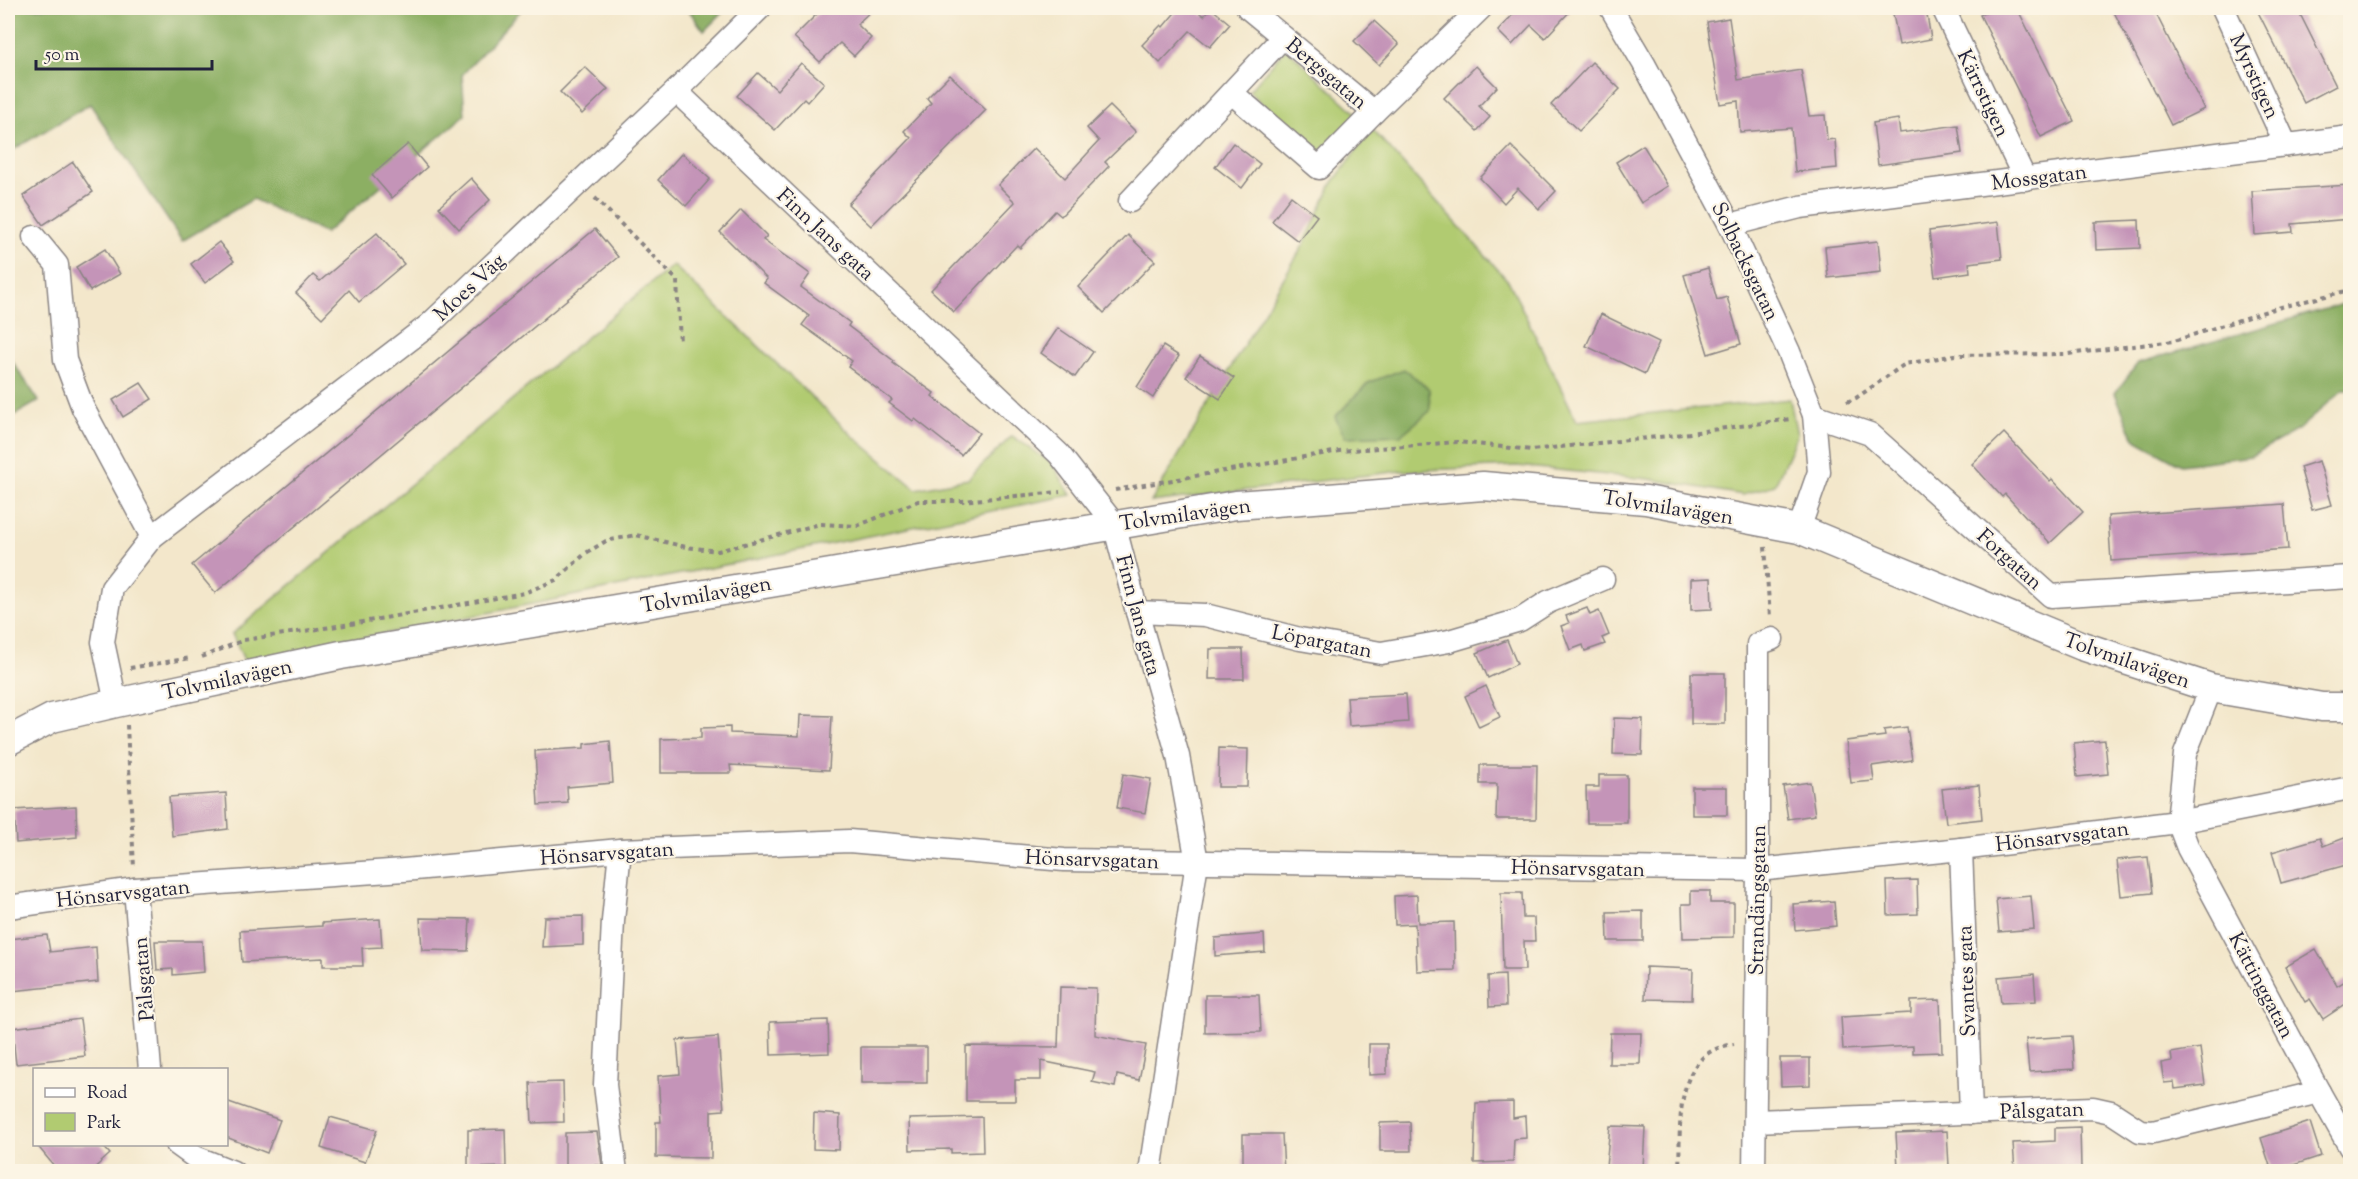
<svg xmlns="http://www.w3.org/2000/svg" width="2358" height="1179" font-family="'Sorts Mill Goudy',serif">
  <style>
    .green { fill: #b1cb71; stroke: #6a7656; stroke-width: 1.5 }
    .forest { fill: #8caf63; stroke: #57684f; stroke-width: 1.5 }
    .building { fill: #c494b8 }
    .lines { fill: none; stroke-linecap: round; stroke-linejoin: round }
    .minor-casing { stroke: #8a8483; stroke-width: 25 }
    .tertiary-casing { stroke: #8a8483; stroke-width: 31 }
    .path { stroke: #8a8483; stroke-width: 4; stroke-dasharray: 4.5 4.5; stroke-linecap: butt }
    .minor { stroke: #fff; stroke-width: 22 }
    .tertiary { stroke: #fff; stroke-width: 28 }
    .labels { text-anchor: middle; stroke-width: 4.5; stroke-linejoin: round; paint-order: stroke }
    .street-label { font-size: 21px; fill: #22223b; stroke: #fcf5e5 }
  </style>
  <rect width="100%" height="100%" fill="#fcf5e5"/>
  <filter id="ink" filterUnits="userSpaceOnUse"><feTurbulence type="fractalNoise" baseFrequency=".0167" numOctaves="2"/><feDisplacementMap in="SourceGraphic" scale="12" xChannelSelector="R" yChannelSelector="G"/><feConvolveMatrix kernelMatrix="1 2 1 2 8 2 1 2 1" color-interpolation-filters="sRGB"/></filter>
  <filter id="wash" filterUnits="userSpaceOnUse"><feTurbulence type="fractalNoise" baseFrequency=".008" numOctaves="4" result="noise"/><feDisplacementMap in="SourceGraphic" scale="24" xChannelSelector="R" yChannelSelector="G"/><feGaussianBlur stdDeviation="1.35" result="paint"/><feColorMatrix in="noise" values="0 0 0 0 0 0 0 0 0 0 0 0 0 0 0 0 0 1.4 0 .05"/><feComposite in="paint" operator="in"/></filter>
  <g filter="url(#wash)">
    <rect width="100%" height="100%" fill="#f3e7cb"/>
    <!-- green -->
    <g class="green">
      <polygon points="1286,48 1359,116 1317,157 1249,91"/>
      <polygon points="1372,129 1509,282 1577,421 1790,399 1797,435 1775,485 1743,495 1649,479 1517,466 1401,471 1151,502 1304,244 1332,184"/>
      <polygon points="673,265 854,437 916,489 968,479 1012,436 1052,463 1071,495 245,662 232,634"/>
    </g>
    <!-- forest -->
    <g class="forest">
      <polygon points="8,8 523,8 462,75 465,115 325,233 253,199 182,241 90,104 8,153"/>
      <polygon points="687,8 727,8 704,31"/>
      <polygon points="2350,302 2350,389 2344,389 2298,430 2251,456 2181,465 2134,439 2115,393 2138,363"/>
      <polygon points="8,355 39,401 8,419"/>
      <polygon points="1404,369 1429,389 1430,411 1401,435 1345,437 1335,417 1368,383"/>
    </g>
    <g id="blocks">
      <!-- building -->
      <g class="building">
        <polygon points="823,8 874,8 857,24 871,38 854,56 840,43 820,62 794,37"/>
        <polygon points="1179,8 1193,8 1204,16 1211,8 1230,24 1210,47 1190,31 1160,63 1142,45 1161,25 1163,27"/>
        <polygon points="1512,8 1573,8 1545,38 1531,25 1512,45 1498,31 1516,11"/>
        <polygon points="1994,8 2017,8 2074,121 2041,137 1980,15"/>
        <polygon points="2112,8 2153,8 2204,109 2171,125"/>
        <polygon points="2256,8 2297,8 2336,86 2304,103"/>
        <polygon points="1926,9 1931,39 1899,45 1893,14"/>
        <polygon points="1729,18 1738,80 1801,70 1809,116 1825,115 1827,140 1835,139 1837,168 1795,172 1791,128 1740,132 1738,101 1720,104 1707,22"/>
        <polygon points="1374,21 1399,44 1379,65 1354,41"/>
        <polygon points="1592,62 1620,89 1579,131 1551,105"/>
        <polygon points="801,63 824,83 807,102 804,99 775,130 737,96 758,73 777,90"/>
        <polygon points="1476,66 1497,87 1479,106 1490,117 1477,131 1444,98"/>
        <polygon points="585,67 608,89 582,114 560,92"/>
        <polygon points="950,75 986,110 871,226 848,204 911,138 904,131 931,103 927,98"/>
        <polygon points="1110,106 1136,132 1105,162 1109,166 1061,216 1055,211 1020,248 1017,245 954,312 931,290 1015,202 998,185 1034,148 1065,178 1099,141 1087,128"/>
        <polygon points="1898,119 1900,133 1958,125 1962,153 1878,165 1873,123"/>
        <polygon points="1233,143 1260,164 1242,188 1215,167"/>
        <polygon points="408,144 427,167 392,198 372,175"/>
        <polygon points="1643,145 1668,186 1641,203 1616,162"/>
        <polygon points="1511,146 1556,191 1539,209 1518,188 1504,203 1480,178"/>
        <polygon points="682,153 710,179 686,206 658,180"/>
        <polygon points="73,162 93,192 43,225 23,196"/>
        <polygon points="471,178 490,200 459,229 439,207"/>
        <polygon points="2350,185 2350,219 2292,224 2293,232 2255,235 2252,191"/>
        <polygon points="1291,196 1317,216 1298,241 1272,221"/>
        <polygon points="741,210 767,236 763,240 810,274 801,287 850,323 848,326 894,361 893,363 934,393 932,396 979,433 961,455 915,419 913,421 889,403 892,400 848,367 852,361 802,325 809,316 764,283 767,279 720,232"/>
        <polygon points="2139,220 2140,248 2096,250 2095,222"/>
        <polygon points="1998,222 2002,259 1969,263 1970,272 1935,277 1929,231"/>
        <polygon points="595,229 618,257 215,593 192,565"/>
        <polygon points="377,233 404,264 359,302 349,290 322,318 296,293 313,275 320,281"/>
        <polygon points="1128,235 1155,261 1104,313 1078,287"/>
        <polygon points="1878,241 1881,272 1828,278 1825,247"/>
        <polygon points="219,242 234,261 205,283 191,264"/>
        <polygon points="105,249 120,274 90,291 76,267"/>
        <polygon points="1708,268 1717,300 1727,297 1741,344 1708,354 1684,275"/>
        <polygon points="1601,314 1659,342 1645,374 1586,346"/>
        <polygon points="1058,328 1093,352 1075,377 1041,353"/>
        <polygon points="1163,346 1179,356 1153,398 1137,387"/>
        <polygon points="1200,356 1234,378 1220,399 1186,377"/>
        <polygon points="141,383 152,399 123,417 113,400"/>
        <polygon points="2004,433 2050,481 2052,479 2083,512 2050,543 2005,494 2002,497 1972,464"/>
        <polygon points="2319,461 2332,505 2312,510 2300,467"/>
        <polygon points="2284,504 2288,549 2111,561 2108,516"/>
        <polygon points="1711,578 1712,609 1691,610 1691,579"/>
        <polygon points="1587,608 1590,615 1599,611 1609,635 1602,638 1605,644 1585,651 1583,645 1570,650 1561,626 1569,623 1566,616"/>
        <polygon points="1507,640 1517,664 1488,678 1477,653"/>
        <polygon points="1210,649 1243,649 1244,679 1209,679"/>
        <rect x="1691" y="673" width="34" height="51"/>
        <polygon points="1486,686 1500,717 1479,727 1465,696"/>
        <polygon points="1406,694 1408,722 1349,726 1347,697"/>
        <polygon points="800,715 832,716 829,770 730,765 731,773 661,773 661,739 701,738 701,728 730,727 730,733 799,736"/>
        <polygon points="1614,718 1643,719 1642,755 1613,754"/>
        <polygon points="1907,727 1912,760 1872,766 1874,781 1851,783 1846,741 1885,736 1884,730"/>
        <polygon points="2105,740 2108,774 2077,777 2074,743"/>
        <polygon points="610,741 613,783 567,787 568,803 538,805 535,751 584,748 584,744"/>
        <polygon points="1219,748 1248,749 1247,787 1218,787"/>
        <polygon points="1480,765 1537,765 1536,819 1496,819 1497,784 1480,784"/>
        <polygon points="1123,774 1151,779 1145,813 1117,808"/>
        <polygon points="1599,775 1627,775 1627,823 1587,823 1586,787 1599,787"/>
        <polygon points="1810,782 1815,815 1788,819 1783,786"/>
        <polygon points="1979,785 1982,819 1946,823 1942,789"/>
        <rect x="1692" y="787" width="35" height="28"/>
        <polygon points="226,793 228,829 172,836 169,797"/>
        <polygon points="76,806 77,837 16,843 14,810"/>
        <polygon points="2350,836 2350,864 2281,883 2272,852 2320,838 2323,846"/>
        <polygon points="2148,857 2152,893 2121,896 2117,860"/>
        <polygon points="1917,880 1918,914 1888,915 1887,881"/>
        <polygon points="1691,891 1710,891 1710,903 1734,903 1734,937 1683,938 1682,904 1691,904"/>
        <polygon points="1501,893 1522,893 1523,918 1534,918 1535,941 1524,941 1525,970 1503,970"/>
        <polygon points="1417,895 1418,923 1454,922 1455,970 1417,971 1415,924 1395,925 1394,896"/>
        <polygon points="2031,896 2034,929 1999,932 1996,899"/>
        <polygon points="1834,901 1836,926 1795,930 1793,904"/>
        <polygon points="1643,911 1643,941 1608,941 1607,912"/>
        <polygon points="583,916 583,945 542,947 544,917"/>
        <polygon points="420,918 470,919 468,951 422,950"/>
        <polygon points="380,919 382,947 362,948 363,966 323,966 323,958 242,962 240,931 322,926 322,923"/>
        <polygon points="1264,934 1265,952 1215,956 1215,938"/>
        <polygon points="47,935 50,952 96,947 98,982 12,991 8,939"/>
        <polygon points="155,941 202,941 204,972 173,975 173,969 157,970"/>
        <polygon points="2316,949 2337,986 2350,978 2350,1001 2323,1019 2310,999 2305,1002 2285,967"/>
        <polygon points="1646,967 1693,969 1692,1000 1645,999"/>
        <polygon points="2034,974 2036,1001 2001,1003 1998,977"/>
        <polygon points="1505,975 1506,1006 1489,1007 1488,976"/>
        <polygon points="1060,987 1096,988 1095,1035 1146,1045 1139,1080 1117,1075 1115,1087 1092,1082 1095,1072 1041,1061 1041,1080 1015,1080 1015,1101 966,1101 966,1046 1058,1047"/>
        <polygon points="1205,995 1259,995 1261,1032 1205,1033"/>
        <polygon points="1940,1000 1942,1052 1913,1053 1913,1046 1843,1050 1841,1017 1911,1013 1911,1001"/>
        <polygon points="80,1019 85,1056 16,1064 12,1028"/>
        <polygon points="828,1020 829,1053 771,1055 770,1022"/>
        <polygon points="1610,1033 1641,1033 1640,1064 1609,1064"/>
        <polygon points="2072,1036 2074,1069 2029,1072 2026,1039"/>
        <polygon points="718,1037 724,1110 711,1111 711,1158 656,1157 656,1122 661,1122 658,1076 680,1074 677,1040"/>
        <polygon points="1369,1044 1387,1044 1387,1074 1369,1075"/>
        <rect x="861" y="1047" width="66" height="36"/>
        <polygon points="2200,1048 2205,1085 2175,1089 2174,1082 2164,1083 2161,1063 2172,1061 2171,1053"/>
        <polygon points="1780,1058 1810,1058 1810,1085 1781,1086"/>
        <polygon points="563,1082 564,1122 532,1123 530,1083"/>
        <polygon points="226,1101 280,1120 267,1153 226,1137"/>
        <polygon points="1513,1102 1513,1118 1525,1116 1526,1138 1514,1139 1513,1162 1474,1163 1476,1103"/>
        <polygon points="814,1113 840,1115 839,1150 813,1149"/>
        <polygon points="330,1117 377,1130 365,1162 321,1148"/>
        <polygon points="982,1117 983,1152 951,1153 951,1149 910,1150 909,1119"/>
        <polygon points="1410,1122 1411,1151 1380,1151 1380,1123"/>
        <polygon points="2310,1122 2321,1156 2272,1172 2261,1138"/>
        <polygon points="1610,1126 1645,1127 1643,1169 1606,1167"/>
        <polygon points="2080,1127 2081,1168 2015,1172 2013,1143 2055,1141 2055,1128"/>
        <polygon points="505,1129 506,1167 468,1168 468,1130"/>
        <polygon points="1947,1131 1949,1166 1898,1168 1896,1133"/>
        <polygon points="597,1132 602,1165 565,1166 565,1133"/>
        <polygon points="1243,1134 1282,1134 1284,1172 1243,1172"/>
        <polygon points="36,1144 101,1144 110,1154 90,1172 59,1172"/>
      </g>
    </g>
  </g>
  <g filter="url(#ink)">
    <use href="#blocks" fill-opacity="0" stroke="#8a8483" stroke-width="1.5"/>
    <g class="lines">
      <defs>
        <g id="minor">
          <polyline points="1248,8 1374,112 1481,8"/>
          <polyline points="1611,8 1644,64 1730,225 1789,352 1814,415 1819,472 1799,529"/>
          <polyline points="1943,8 2025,179"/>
          <polyline points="2223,8 2286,145"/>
          <polyline points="676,91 1059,454 1114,524 1137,612 1178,756 1197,862 1150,1172"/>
          <polyline points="1232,93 1319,168 1374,112"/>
          <polyline points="1130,201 1283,37"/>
          <polyline points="1730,225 1800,207 2350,137"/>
          <polyline points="34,237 57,265 65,360 83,408 152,537"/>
          <polyline points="1814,415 1870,434 2051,596 2350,577"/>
          <polyline points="1137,612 1205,615 1300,639 1381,653 1449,641 1520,620 1548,602 1603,579"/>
          <polyline points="2211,688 2185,754 2178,822 2188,848 2319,1092 2350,1147"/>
          <polyline points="116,703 103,642 112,588 152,537 429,325 676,91 760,8"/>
          <polyline points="1961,849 1971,1113"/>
          <polyline points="135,889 150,1070"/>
          <polyline points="8,907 135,889 404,870 620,850 849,841 1064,860 1758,870 1961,849 2178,822 2350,788"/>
          <polyline points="1755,1121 2093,1108 2111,1112 2140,1131 2153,1132 2319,1092"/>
          <polyline points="177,1144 195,1157 233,1172"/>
          <polyline points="616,1172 605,1085 613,921 620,850"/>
          <polyline points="1754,1172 1758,870 1758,644 1772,639"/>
        </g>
        <polyline id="tertiary" points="8,741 52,718 116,703 341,655 1236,505 1483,486 1646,500 1799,529 2082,646 2211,688 2322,707 2350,707"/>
      </defs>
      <!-- minor casing -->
      <use href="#minor" class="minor-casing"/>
      <!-- tertiary casing -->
      <use href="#tertiary" class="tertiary-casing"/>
      <!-- path -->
      <g class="path">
        <polyline points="595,198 677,280 680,343"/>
        <polyline points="1847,402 1856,398 1905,364 1955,355 2068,354 2174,341 2273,309 2350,290"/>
        <polyline points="1115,490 1339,451 1457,442 1531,450 1668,436 1791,419"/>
        <polyline points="1765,547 1770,617"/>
        <polyline points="202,657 244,640 351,624 524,593 556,580 586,553 606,541 636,535 686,547 718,551 820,524 857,526 918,501 962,501 1060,492"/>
        <polyline points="130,668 191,658"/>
        <polyline points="127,725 134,868"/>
        <path d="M1679 1172C1681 1125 1672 1052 1734 1044"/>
      </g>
      <!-- minor -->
      <use href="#minor" class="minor"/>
      <!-- tertiary -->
      <use href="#tertiary" class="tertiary"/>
    </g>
  </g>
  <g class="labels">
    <!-- street labels -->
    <g class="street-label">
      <text transform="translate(1327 73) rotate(40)" y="7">Bergsgatan</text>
      <text transform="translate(2255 76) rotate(65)" y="7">Myrstigen</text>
      <text transform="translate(1984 93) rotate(64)" y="7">Kärrstigen</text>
      <text transform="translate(2039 177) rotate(-7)" y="7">Mossgatan</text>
      <text transform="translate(826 234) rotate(43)" y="7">Finn Jans gata</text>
      <text transform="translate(1746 261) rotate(64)" y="7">Solbacksgatan</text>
      <text transform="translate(469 287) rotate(-43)" y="7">Moes Väg</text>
      <text transform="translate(1668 507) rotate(9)" y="7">Tolvmilavägen</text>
      <text transform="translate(1185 514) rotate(-8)" y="7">Tolvmilavägen</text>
      <text transform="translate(2010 559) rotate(42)" y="7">Forgatan</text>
      <text transform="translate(706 594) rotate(-10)" y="7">Tolvmilavägen</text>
      <text transform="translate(1139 615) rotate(75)" y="7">Finn Jans gata</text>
      <text transform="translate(1322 641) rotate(11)" y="7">Löpargatan</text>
      <text transform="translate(2127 660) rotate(19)" y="7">Tolvmilavägen</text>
      <text transform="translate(227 679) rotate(-12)" y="7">Tolvmilavägen</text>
      <text transform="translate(2062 836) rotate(-7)" y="7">Hönsarvsgatan</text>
      <text transform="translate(607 853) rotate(-4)" y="7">Hönsarvsgatan</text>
      <text transform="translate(1092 859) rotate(2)" y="7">Hönsarvsgatan</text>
      <text transform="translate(1578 868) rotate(1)" y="7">Hönsarvsgatan</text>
      <text transform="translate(123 893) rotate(-6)" y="7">Hönsarvsgatan</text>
      <text transform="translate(1757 900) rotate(-89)" y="7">Strandängsgatan</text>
      <text transform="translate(143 979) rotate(-95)" y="7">Pålsgatan</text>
      <text transform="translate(1966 981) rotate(-92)" y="7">Svantes gata</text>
      <text transform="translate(2262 985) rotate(62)" y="7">Kättinggatan</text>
      <text transform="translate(2042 1110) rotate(-2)" y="7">Pålsgatan</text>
    </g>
  </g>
  <!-- margin -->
  <rect width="2358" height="1179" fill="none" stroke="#fcf5e5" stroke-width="30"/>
  <!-- legend -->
  <rect x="33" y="1068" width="195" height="78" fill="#fcf5e5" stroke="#a5a1a1" stroke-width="1.5"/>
  <rect x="45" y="1088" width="30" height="9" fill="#ffffff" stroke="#a5a1a1" stroke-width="1.5"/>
  <text x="87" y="1098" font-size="18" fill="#22223b">Road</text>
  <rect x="45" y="1113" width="30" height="18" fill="#b1cb71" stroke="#a5a1a1" stroke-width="1.5"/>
  <text x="87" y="1128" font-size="18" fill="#22223b">Park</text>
  <!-- scale -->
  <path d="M36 60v9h176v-9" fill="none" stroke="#22223b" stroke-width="3"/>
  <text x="45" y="60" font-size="18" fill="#22223b" stroke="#fcf5e5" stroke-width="4.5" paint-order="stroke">50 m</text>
</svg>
